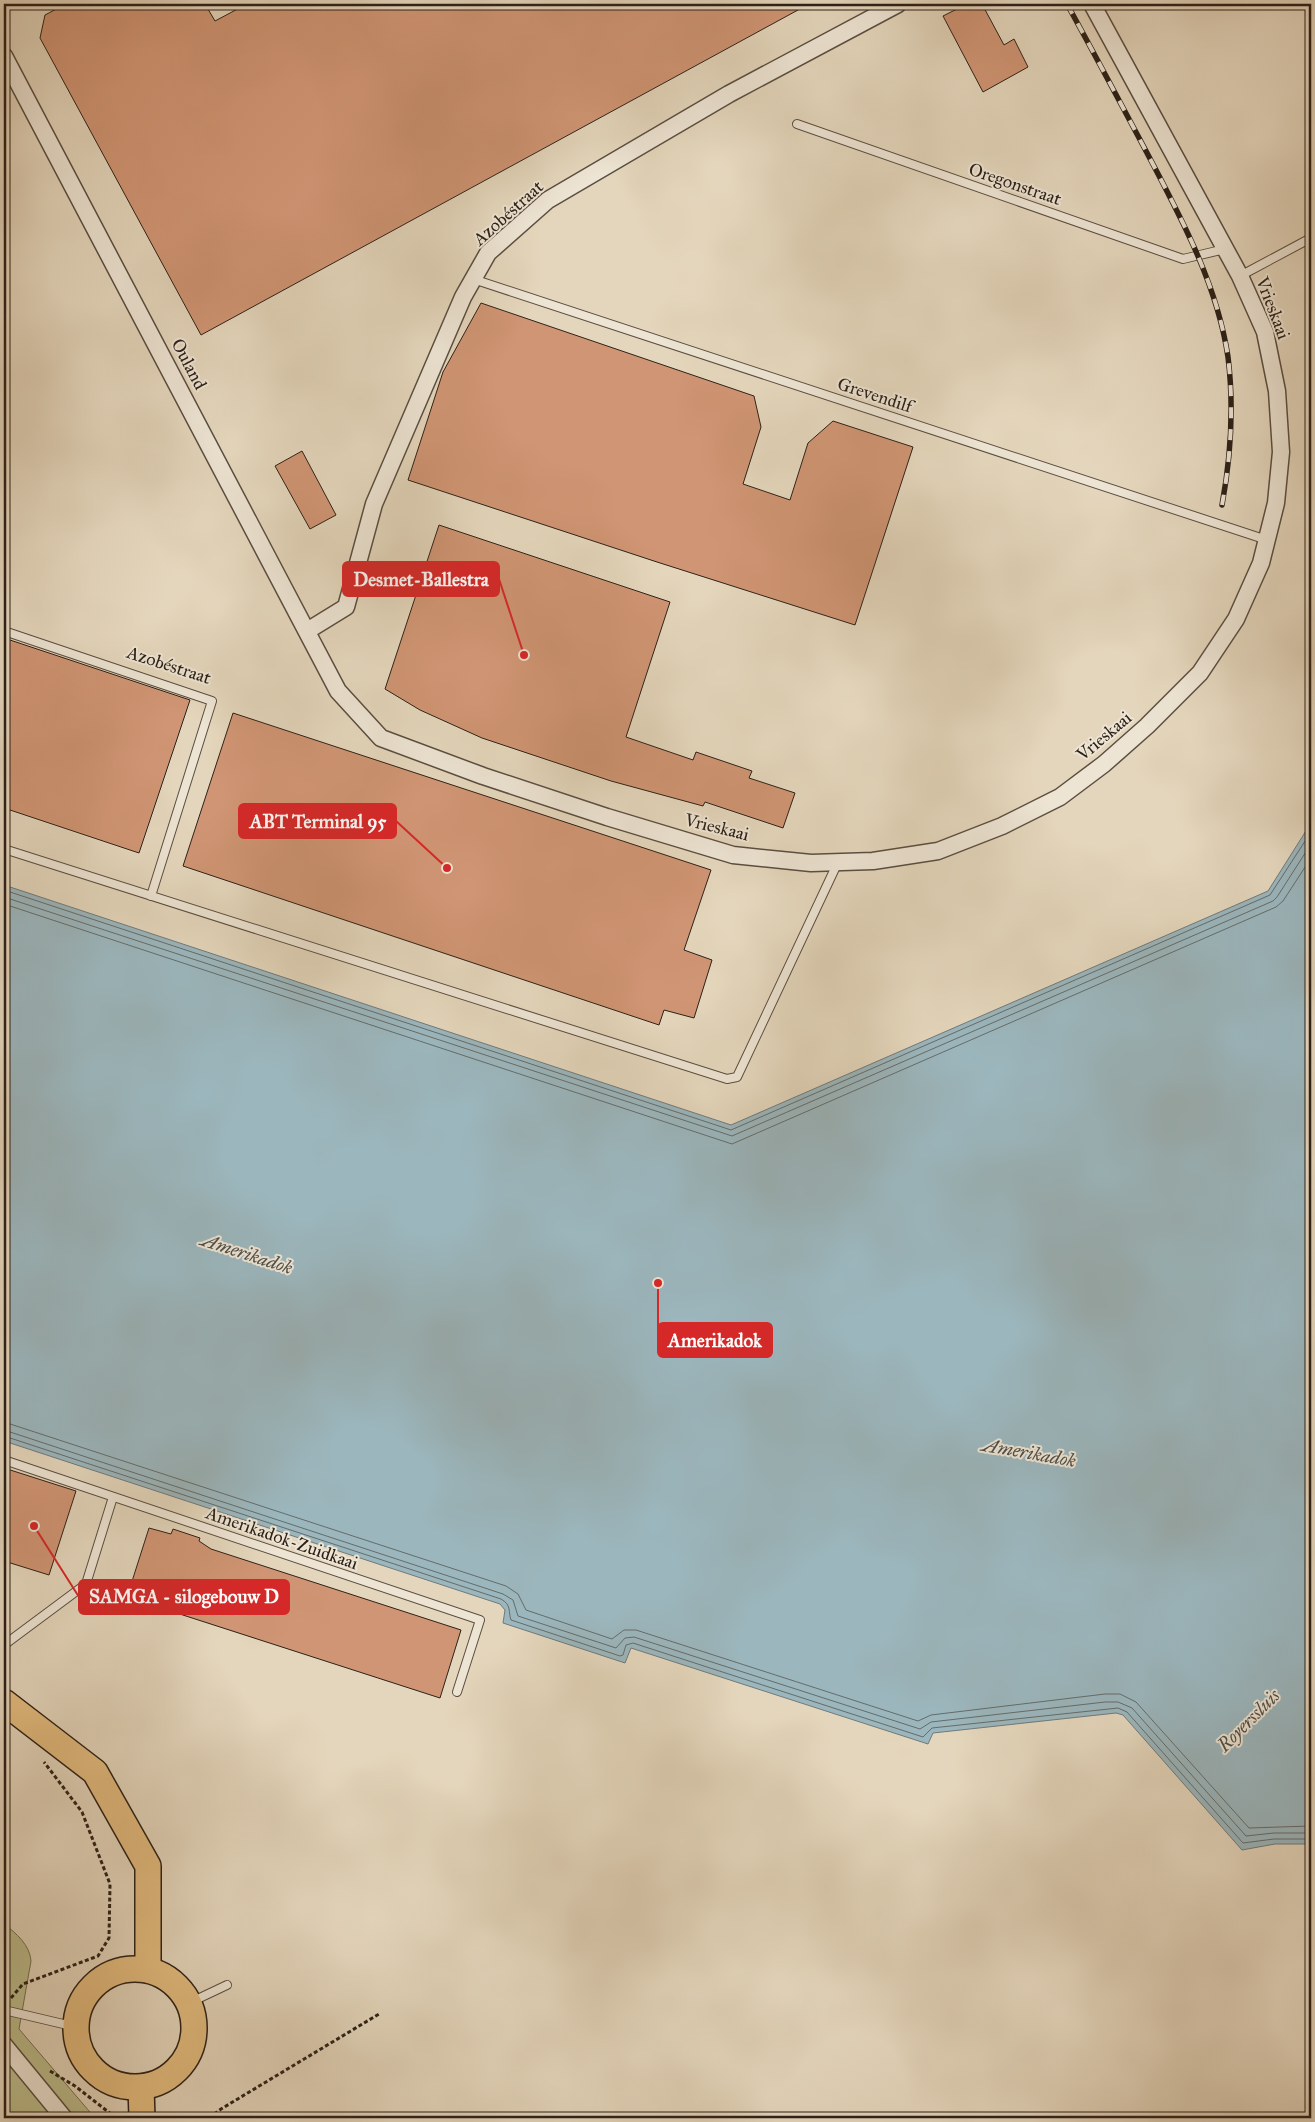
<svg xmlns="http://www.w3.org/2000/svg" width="1315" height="2122" font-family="'IM FELL Great Primer',serif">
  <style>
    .green { fill: #bcbc8c; stroke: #746e52 }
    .water { fill: #9bb6bd; stroke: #6f7a7b }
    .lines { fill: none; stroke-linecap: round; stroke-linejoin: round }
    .shore { stroke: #646c6a; stroke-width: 1 }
    .building { fill: #d09574; stroke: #2c2118 }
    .service-casing { stroke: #5a4e41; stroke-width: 10 }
    .minor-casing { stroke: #5a4e41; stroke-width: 19 }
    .primary-casing { stroke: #2c2118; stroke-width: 28 }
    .path { stroke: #2c2118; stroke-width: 3; stroke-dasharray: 4 2.5; stroke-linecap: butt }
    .service { stroke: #ede4d3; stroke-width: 8 }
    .minor { stroke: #ede4d3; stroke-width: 16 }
    .primary { stroke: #e2bb7e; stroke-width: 25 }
    .rail-casing { stroke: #2c2118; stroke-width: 5.5 }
    .rail { stroke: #ede4d3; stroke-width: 4; stroke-dasharray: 11; stroke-linecap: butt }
    .labels { text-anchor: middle; stroke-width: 4; stroke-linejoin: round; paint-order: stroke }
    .street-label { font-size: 18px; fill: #2c2118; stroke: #ede4d3 }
    .water-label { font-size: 19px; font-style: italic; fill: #4d4e4a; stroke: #ede4d3 }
    .leader { fill: none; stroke: #d62828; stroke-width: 2 }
    .callout-dot { fill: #d62828; stroke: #ede4d3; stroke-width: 2 }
    .callout { fill: #d62828; stroke: #d62828; stroke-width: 2 }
    .callout-label { font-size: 19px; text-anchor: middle; font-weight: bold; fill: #fff }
  </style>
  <rect width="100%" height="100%" fill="#e4d6bc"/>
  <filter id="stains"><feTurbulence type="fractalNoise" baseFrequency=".004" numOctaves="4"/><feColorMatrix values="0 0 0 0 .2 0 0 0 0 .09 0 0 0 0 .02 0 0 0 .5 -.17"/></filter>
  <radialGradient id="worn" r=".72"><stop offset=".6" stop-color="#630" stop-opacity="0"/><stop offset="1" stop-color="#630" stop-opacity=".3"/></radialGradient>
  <!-- green -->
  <path class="green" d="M4 1924C16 1933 30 1945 31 1961L19 2029 95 2118H14L4 2103Z"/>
  <!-- water -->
  <polygon class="water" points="1311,823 1311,1844 1275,1844 1242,1850 1123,1715 1116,1713 933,1733 928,1744 631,1648 625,1663 503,1623 505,1610 500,1604 4,1441 4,885 731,1125 1268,891"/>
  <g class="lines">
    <!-- shore -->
    <g class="shore">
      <polyline points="4,890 731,1130 1270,895 1311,832"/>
      <polyline points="4,897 732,1136 1273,901 1277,897 1311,844"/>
      <polyline points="4,904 732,1144 1276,907 1283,901 1311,858"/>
      <polyline points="4,1422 506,1586 518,1594 526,1610 612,1639 624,1630 636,1630 918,1721 931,1715 1105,1694 1120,1694 1136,1702 1249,1828 1311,1826"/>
      <polyline points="4,1430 503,1594 513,1600 518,1616 616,1648 625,1638 634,1637 920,1729 931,1722 1105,1702 1118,1702 1132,1708 1246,1836 1274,1833 1311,1833"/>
      <path d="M4 1436 501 1599C512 1605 508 1612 511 1620L620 1656 623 1655 626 1645 633 1643 923 1737 932 1728 1118 1708 1127 1712 1243 1843 1274 1839H1311"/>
    </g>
  </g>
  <!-- building -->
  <g class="building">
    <polygon points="66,4 205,4 215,21 247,4 809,4 201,335 40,38 45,15"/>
    <polygon points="967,4 982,4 1004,45 1014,39 1028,67 983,92 943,16"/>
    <polygon points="481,303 754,396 761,427 743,484 790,500 808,443 833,421 913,447 855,625 657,562 408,480 443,372"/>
    <polygon points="302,451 336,515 310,529 275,466"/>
    <polygon points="439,525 670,602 626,737 693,760 696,752 752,771 749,778 795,793 783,828 705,802 703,806 611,781 482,738 420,710 385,689"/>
    <polygon points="4,638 190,700 139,853 4,808"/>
    <polygon points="233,713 711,870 684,950 712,960 694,1018 664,1010 659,1025 183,866"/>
    <polygon points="4,1468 76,1491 49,1575 4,1561"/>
    <polygon points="149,1528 171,1534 173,1529 200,1538 199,1541 211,1549 461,1630 440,1698 127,1597"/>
  </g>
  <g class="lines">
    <defs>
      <g id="service">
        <polyline points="797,124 1183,259 1225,249"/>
        <polyline points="1240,276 1311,238"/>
        <polyline points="473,279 1267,540"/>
        <polyline points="4,631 212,701 151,896"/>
        <polyline points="4,849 727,1079 737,1077 838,862"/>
        <polyline points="4,1460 480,1620 457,1692"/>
        <polyline points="4,1645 86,1584 113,1497"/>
        <polyline points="189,2003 227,1985"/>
        <polyline points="4,2010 76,2027"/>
      </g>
      <g id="minor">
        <polyline points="4,56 338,691 381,738 483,776 607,817 733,855 811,863 873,861 938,851 1002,826 1060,797 1104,764 1147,726 1200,673 1236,619 1261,563 1276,503 1281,452 1277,391 1265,332 1240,276 1092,4"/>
        <polyline points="307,631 346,607 374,504 463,297 488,253 548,200 729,94 898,4"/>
        <polyline points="4,2045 64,2118"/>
      </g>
      <g id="primary">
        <polyline points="4,1702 95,1772 148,1866 148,1970"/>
        <circle cx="135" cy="2028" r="59"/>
        <polyline points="141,2087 142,2118"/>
      </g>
    </defs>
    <!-- service casing -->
    <use href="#service" class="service-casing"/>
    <!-- minor casing -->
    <use href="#minor" class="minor-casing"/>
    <!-- primary casing -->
    <use href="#primary" class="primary-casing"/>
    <!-- path -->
    <g class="path">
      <polyline points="11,1998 23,1984 98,1956 109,1938 110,1884 82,1812 44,1762"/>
      <polyline points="50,2071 75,2086 111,2114 112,2118"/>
      <polyline points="209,2118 221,2109 379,2014"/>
      <polyline points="1310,2118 1311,2115"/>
    </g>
    <!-- service -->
    <use href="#service" class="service"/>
    <!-- minor -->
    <use href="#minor" class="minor"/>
    <!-- primary -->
    <use href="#primary" class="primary"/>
    <defs>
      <path id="rail" d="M1067 4C1094 53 1120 102 1146 151 1180 216 1217 283 1228 357 1234 406 1231 456 1222 505"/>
    </defs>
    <!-- rail casing -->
    <use href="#rail" class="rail-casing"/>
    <!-- rail -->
    <use href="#rail" class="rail"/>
  </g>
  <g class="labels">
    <!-- street labels -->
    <g class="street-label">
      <text transform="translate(1015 184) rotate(19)" y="6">Oregonstraat</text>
      <text transform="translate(508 213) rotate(-42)" y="6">Azobéstraat</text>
      <text transform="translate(1273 308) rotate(69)" y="6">Vrieskaai</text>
      <text transform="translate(189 364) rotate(62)" y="6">Ouland</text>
      <text transform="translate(875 395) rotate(18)" y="6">Grevendilf</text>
      <text transform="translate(169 665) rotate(18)" y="6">Azobéstraat</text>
      <text transform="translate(1104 736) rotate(-40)" y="6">Vrieskaai</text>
      <text transform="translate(717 827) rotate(14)" y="6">Vrieskaai</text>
      <text transform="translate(282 1538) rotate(19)" y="6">Amerikadok-Zuidkaai</text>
    </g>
    <!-- water labels -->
    <g class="water-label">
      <text transform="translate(247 1253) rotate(18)" y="7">Amerikadok</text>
      <text transform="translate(1029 1452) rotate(10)" y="7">Amerikadok</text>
      <text transform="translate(1248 1720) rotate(-45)" y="7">Royerssluis</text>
    </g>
  </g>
  <!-- callouts -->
  <path class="leader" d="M524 655L499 579M447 868L396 821M658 1283L658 1340M34 1526L79 1597"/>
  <g class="callout-dot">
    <circle cx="524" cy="655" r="5"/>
    <circle cx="447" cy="868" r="5"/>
    <circle cx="658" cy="1283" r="5"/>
    <circle cx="34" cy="1526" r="5"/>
  </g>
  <g class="callout">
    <rect x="343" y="562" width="156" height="34" rx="5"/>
    <rect x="239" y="804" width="157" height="34" rx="5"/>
    <rect x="658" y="1323" width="114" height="34" rx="5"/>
    <rect x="79" y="1580" width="210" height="34" rx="5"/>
  </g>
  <g class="callout-label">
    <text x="421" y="586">Desmet-Ballestra</text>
    <text x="318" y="828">ABT Terminal 95</text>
    <text x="715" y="1347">Amerikadok</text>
    <text x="184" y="1603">SAMGA - silogebouw D</text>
  </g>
  <!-- margin -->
  <rect width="1315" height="2122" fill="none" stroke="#e4d6bc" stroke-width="20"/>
  <rect x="5" y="5" width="1305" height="2112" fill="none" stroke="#2c2118" stroke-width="2.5"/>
  <rect x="10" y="10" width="1295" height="2102" fill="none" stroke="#2c2118"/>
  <rect width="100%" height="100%" filter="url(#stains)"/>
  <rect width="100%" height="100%" fill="url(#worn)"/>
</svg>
